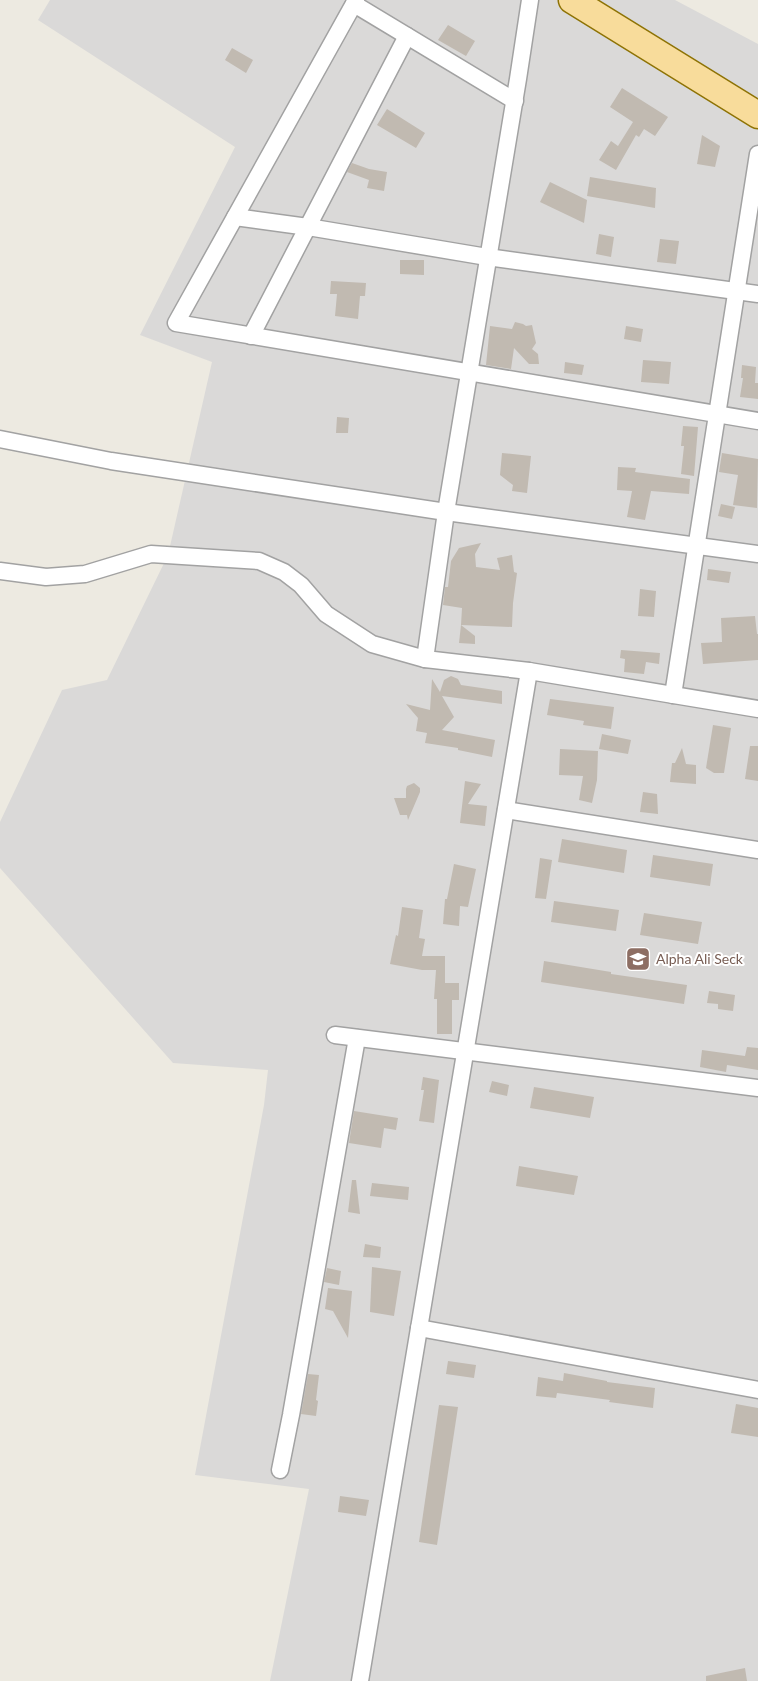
<svg xmlns="http://www.w3.org/2000/svg" width="758" height="1681" font-family="Lato,sans-serif">
  <style>
    .residential { fill: #dad9d8 }
    .building { fill: #c1bab1 }
    .lines { fill: none; stroke-linecap: round; stroke-linejoin: round }
    .minor-casing { stroke: #a2a2a2; stroke-width: 19 }
    .primary-casing { stroke: #8e7305; stroke-width: 29 }
    .minor { stroke: #fff; stroke-width: 16 }
    .primary { stroke: #f8dc9b; stroke-width: 26 }
    .labels { text-anchor: middle; stroke-width: 4; stroke-linejoin: round; paint-order: stroke }
    .education-label { font-size: 14px; fill: #785e54; stroke: #fff; text-anchor: start }
  </style>
  <rect width="100%" height="100%" fill="#edeae1"/>
  <!-- residential -->
  <polygon class="residential" points="50,0 675,0 758,44 758,1681 270,1681 309,1489 195,1475 264,1105 268,1070 173,1063 0,868 0,822 62,690 107,680 168,555 212,362 140,335 235,147 38,20"/>
  <!-- building -->
  <g class="building">
    <polygon points="448,25 475,41 466,56 438,40"/>
    <polygon points="232,48 253,60 246,73 225,60"/>
    <polygon points="622,88 668,117 655,136 644,129 639,137 636,135 616,170 599,160 611,141 618,146 633,122 610,107"/>
    <polygon points="387,109 425,133 416,148 377,125"/>
    <polygon points="702,135 720,146 715,167 697,164"/>
    <polygon points="352,163 369,169 387,172 384,191 367,188 369,180 347,172"/>
    <polygon points="590,177 656,188 655,208 587,196"/>
    <polygon points="550,182 587,200 584,223 540,202"/>
    <polygon points="599,234 614,237 611,257 596,254"/>
    <polygon points="660,239 679,241 676,264 657,262"/>
    <polygon points="400,260 424,260 424,275 400,274"/>
    <polygon points="331,281 366,283 365,296 360,296 358,319 335,316 337,294 330,294"/>
    <polygon points="515,322 523,324 526,326 532,325 536,343 532,349 538,354 539,364 529,364 514,348 511,369 486,365 490,326 512,329"/>
    <polygon points="626,326 643,329 641,342 624,339"/>
    <polygon points="643,360 671,362 669,384 641,382"/>
    <polygon points="565,362 584,365 582,375 564,373"/>
    <polygon points="742,365 756,367 755,383 758,383 758,399 740,397 743,378 741,378"/>
    <polygon points="337,417 349,418 348,433 336,433"/>
    <polygon points="683,426 698,427 694,476 681,474 684,446 681,446"/>
    <polygon points="502,453 531,456 527,493 512,491 513,485 500,475"/>
    <polygon points="722,453 758,459 757,508 733,505 738,475 719,472"/>
    <polygon points="618,467 636,468 635,472 690,479 689,494 651,491 645,520 627,517 632,491 617,490"/>
    <polygon points="721,504 735,507 732,519 718,516"/>
    <polygon points="481,543 475,554 476,567 500,570 497,558 512,555 514,572 517,573 513,603 512,627 461,625 462,608 443,605 445,587 448,587 451,561 459,548"/>
    <polygon points="708,569 731,572 729,583 707,580"/>
    <polygon points="640,589 656,591 654,617 638,616"/>
    <polygon points="755,616 757,634 758,634 758,660 703,664 701,643 722,642 721,618"/>
    <polygon points="461,625 475,636 475,644 459,643"/>
    <polygon points="621,650 660,653 659,664 646,662 644,674 624,672 625,659 620,658"/>
    <polygon points="451,676 458,679 461,685 502,691 502,704 442,696 454,717 442,730 495,740 492,757 458,750 458,748 425,743 427,733 416,731 418,718 406,704 430,710 432,679 440,692 444,680"/>
    <polygon points="550,699 614,707 611,729 583,725 584,721 547,715"/>
    <polygon points="713,725 731,728 724,773 714,773 706,768"/>
    <polygon points="602,734 631,740 628,754 599,749"/>
    <polygon points="750,746 758,746 758,781 745,779"/>
    <polygon points="682,748 686,764 696,765 696,784 670,782 672,763 675,763"/>
    <polygon points="560,749 598,751 597,780 592,803 579,800 583,776 559,775"/>
    <polygon points="465,781 481,784 468,804 487,806 485,826 460,823"/>
    <polygon points="414,783 420,788 420,792 408,820 407,815 400,815 394,798 406,798 406,789 407,786"/>
    <polygon points="643,792 657,794 658,814 640,812"/>
    <polygon points="562,839 627,850 624,873 558,862"/>
    <polygon points="653,855 713,864 710,886 650,877"/>
    <polygon points="540,858 552,860 546,899 535,898"/>
    <polygon points="454,864 476,869 468,907 460,906 459,926 443,924 445,899 447,899"/>
    <polygon points="554,901 619,910 616,931 551,922"/>
    <polygon points="402,907 423,910 419,938 425,939 422,956 445,956 445,983 459,983 459,1000 452,1000 452,1034 437,1034 437,999 434,999 436,970 422,970 390,964 396,935 398,936"/>
    <polygon points="644,913 702,922 698,944 640,935"/>
    <polygon points="544,961 611,972 611,974 687,985 684,1004 541,982"/>
    <polygon points="709,991 735,995 733,1011 718,1009 718,1004 707,1003"/>
    <polygon points="747,1047 758,1048 758,1070 727,1065 726,1072 700,1067 702,1050 745,1056"/>
    <polygon points="423,1077 439,1080 434,1123 419,1121 424,1090 421,1090"/>
    <polygon points="492,1081 509,1085 507,1096 489,1092"/>
    <polygon points="534,1087 594,1097 590,1118 530,1108"/>
    <polygon points="354,1111 398,1118 396,1130 384,1128 381,1148 349,1143"/>
    <polygon points="519,1166 578,1176 574,1195 516,1186"/>
    <polygon points="352,1180 356,1180 360,1214 348,1212"/>
    <polygon points="372,1183 409,1187 408,1200 370,1196"/>
    <polygon points="365,1244 381,1247 380,1258 363,1257"/>
    <polygon points="372,1267 401,1271 394,1316 370,1312"/>
    <polygon points="327,1268 341,1271 339,1285 324,1282"/>
    <polygon points="328,1288 352,1291 348,1338 333,1311 325,1309"/>
    <polygon points="448,1361 476,1365 474,1378 446,1374"/>
    <polygon points="564,1373 607,1381 607,1382 655,1388 653,1408 609,1402 610,1400 557,1393 556,1398 536,1396 538,1377 563,1381"/>
    <polygon points="308,1374 319,1375 316,1400 318,1401 316,1416 301,1414"/>
    <polygon points="736,1404 758,1408 758,1437 731,1433"/>
    <polygon points="439,1405 458,1407 437,1545 419,1542"/>
    <polygon points="340,1496 369,1500 366,1516 338,1512"/>
    <polygon points="745,1668 747,1681 706,1681 706,1676"/>
  </g>
  <g class="lines">
    <defs>
      <g id="minor">
        <polyline points="356,0 176,323 758,421"/>
        <polyline points="354,4 515,101"/>
        <polyline points="235,217 308,227 487,257 758,294"/>
        <polyline points="251,336 407,36"/>
        <polyline points="0,439 111,461 446,512 758,554"/>
        <polyline points="0,571 46,577 85,574 151,554 259,561 284,572 301,585 326,614 372,644 425,659 529,671 758,709"/>
        <polyline points="425,659 446,512 518,79 530,0"/>
        <polyline points="673,695 758,154"/>
        <polyline points="506,810 758,850"/>
        <polyline points="335,1035 758,1088"/>
        <polyline points="419,1328 758,1390"/>
        <polyline points="280,1470 291,1415 357,1038"/>
        <polyline points="360,1681 529,671"/>
      </g>
      <polyline id="primary" points="572,0 758,115"/>
    </defs>
    <!-- minor casing -->
    <use href="#minor" class="minor-casing"/>
    <!-- primary casing -->
    <use href="#primary" class="primary-casing"/>
    <!-- minor -->
    <use href="#minor" class="minor"/>
    <!-- primary -->
    <use href="#primary" class="primary"/>
  </g>
  <!-- icons -->
  <defs>
    <symbol id="school-square" viewBox="-11 -11 22 22"><rect x="-9" y="-9" width="18" height="18" rx="4" fill="#8d6e63" stroke="#fff"/><path d="M0-5L7-2L0 1L-7-2ZM-4 1L0 2.5L4 1V4Q0 6-4 4Z" fill="#fff"/></symbol>
  </defs>
  <g fill-rule="evenodd">
    <use href="#school-square" x="624" y="945" width="28" height="28"/>
  </g>
  <g class="labels">
    <!-- education labels -->
    <g class="education-label">
      <text x="656" y="964">Alpha Ali Seck</text>
    </g>
  </g>
</svg>
